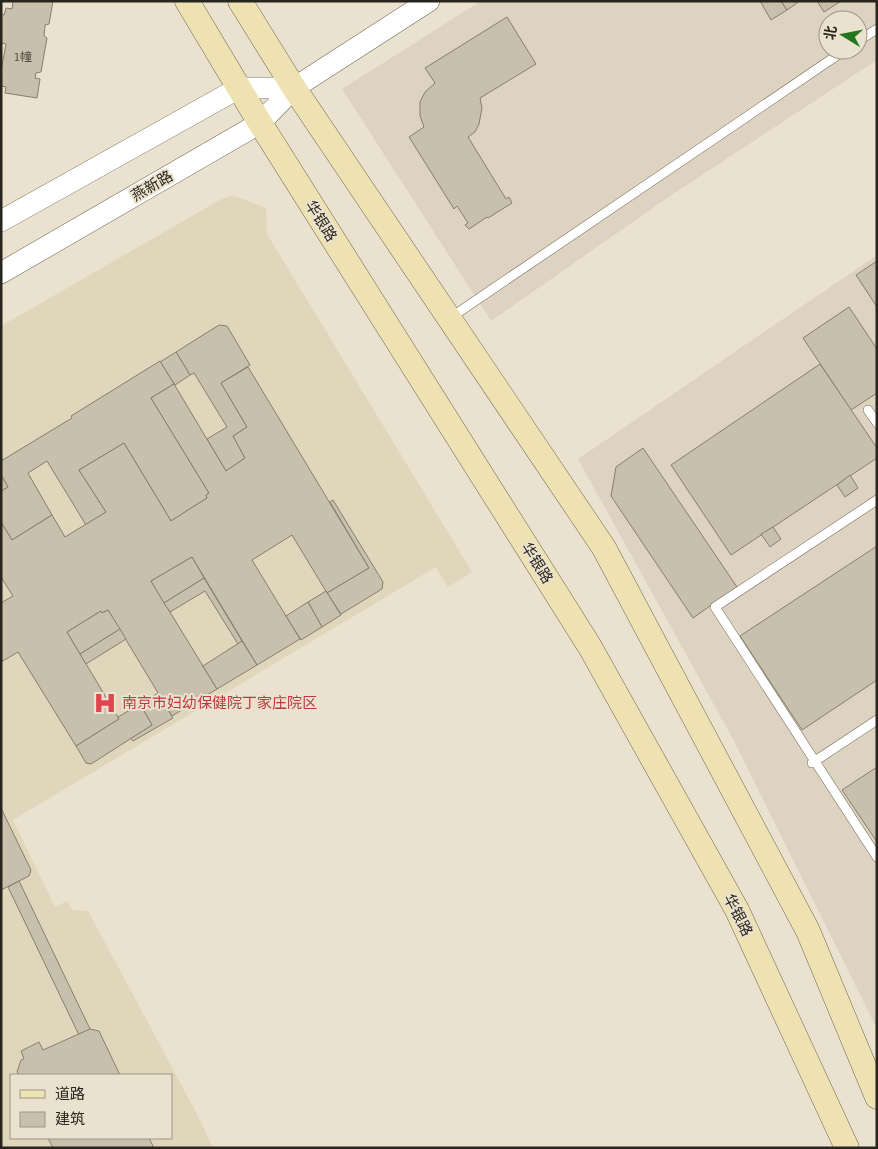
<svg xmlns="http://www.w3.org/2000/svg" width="878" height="1149" font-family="'Asap Condensed','Noto Sans SC',sans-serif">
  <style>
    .built { fill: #e0d6bb; fill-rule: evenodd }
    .industrial { fill: #ded3c0; fill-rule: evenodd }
    .building { fill: #c8c0ad; stroke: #867f6d }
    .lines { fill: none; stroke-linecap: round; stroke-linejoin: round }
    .service-casing { stroke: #6e6755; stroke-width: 10 }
    .tertiary-casing { stroke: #6e6755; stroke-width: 22 }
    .secondary-casing { stroke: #6e6755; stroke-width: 25 }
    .service { stroke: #fff; stroke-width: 9 }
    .tertiary { stroke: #fff; stroke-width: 21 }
    .secondary { stroke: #eee2b3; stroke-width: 24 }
    .labels { text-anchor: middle; stroke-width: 4; stroke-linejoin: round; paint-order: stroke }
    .number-label { font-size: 12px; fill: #504c42 }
    .street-label { font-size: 15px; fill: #28251e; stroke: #eae2ce }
    .health-label { font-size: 15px; fill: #be3a42; stroke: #eae2ce; text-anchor: start }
  </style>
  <rect width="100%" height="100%" fill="#eae2ce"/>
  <!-- built -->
  <path class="built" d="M232 195 266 208 267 234 472 572 448 587 436 567 13 820 55 907 67 901 72 910 88 911 197 1114 213 1148H1V326L220 200ZM11 1075H171V1138H11Z"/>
  <!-- industrial -->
  <g class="industrial">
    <path d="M481 1H877V60L670 196 491 321 342 89ZM828 20H858V50H828Z"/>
    <polygon points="877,255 877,1029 734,741 578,459"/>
  </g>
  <!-- building -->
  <g class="building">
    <polygon points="13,1 53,1 49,24 45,25 44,36 47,38 41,72 36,73 35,78 40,79 37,98 5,93 6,87 1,86 1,71 6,44 1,43 1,14 4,15 6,8 12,9"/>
    <polygon points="760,1 781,1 787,10 771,20"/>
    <polygon points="781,1 800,1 787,10"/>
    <polygon points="817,1 841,1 824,12"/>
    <polygon points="507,17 536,64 480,98 482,108 479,124 475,132 468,137 506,199 509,197 512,203 488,218 487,217 469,229 465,225 468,223 457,206 454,209 409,137 424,127 420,116 420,102 425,92 435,83 425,68"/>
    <polygon points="877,261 877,307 856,275"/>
    <polygon points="849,307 877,349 877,393 851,410 803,338"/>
    <polygon points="219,325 227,326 250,365 221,383 247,427 233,436 245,458 226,471 207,439 227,427 194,373 190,375 176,352"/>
    <polygon points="176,352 190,375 175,385 160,362"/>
    <polygon points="160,361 174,384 151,398 209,493 206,495 207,498 171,521 124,443 79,470 106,512 86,525 47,461 28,473 52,515 12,540 1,522 1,491 8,487 1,475 1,461 72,418 71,416"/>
    <polygon points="820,364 877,448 877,458 731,555 671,465"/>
    <polygon points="248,367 369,568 327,593 292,535 252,560 300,639 257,665 192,557 151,581 217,689 172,716 108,610 102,613 101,611 67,632 119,719 76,746 18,652 1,662 1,603 13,596 1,577 1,522 12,540 52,515 65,537 106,512 79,470 124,443 171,521 207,498 206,495 209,493 151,398 174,384 226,471 245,458 233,436 247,427 221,383"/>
    <polygon points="643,448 737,587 693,618 611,496 616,467"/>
    <polygon points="1,475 8,487 1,491"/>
    <polygon points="850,475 858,488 845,497 837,485"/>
    <polygon points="333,500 383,582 382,589 341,614 327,593 369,568 330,502"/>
    <polygon points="773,527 781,539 770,547 761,534"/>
    <polygon points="877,546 877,680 802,730 740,636"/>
    <polygon points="192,557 204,578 164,603 151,581"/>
    <polygon points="204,578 242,641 238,644 205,591 170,612 164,603"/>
    <polygon points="326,591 341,615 322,627 308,602"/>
    <polygon points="308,602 322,627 301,640 286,616"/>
    <polygon points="108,610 120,629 80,654 67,632 101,611 102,613"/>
    <polygon points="120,629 126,639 86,664 80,654"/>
    <polygon points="242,641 257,665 217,689 203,666"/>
    <polygon points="158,693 173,718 133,741 131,738 152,725 140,704"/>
    <polygon points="140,704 152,725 91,764 86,763 76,746 119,719 118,717"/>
    <polygon points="877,767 877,842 842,790"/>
    <polygon points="1,808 31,870 29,876 1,890"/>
    <polygon points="19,881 90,1029 79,1035 8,887"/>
    <polygon points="90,1029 99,1031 120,1075 19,1075 17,1072 21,1060 24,1059 21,1051 39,1042 43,1050"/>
    <polygon points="48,1138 149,1138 154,1148 53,1148"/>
  </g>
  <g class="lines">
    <defs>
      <g id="service">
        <polyline points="858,41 877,29"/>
        <polyline points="450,318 845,50"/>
        <polyline points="868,410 877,423"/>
        <polyline points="877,500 715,607 877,857"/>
        <polyline points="812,763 877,720"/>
      </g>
      <g id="tertiary">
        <polyline points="1,221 239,88 294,88"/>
        <polyline points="1,273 260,123 294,88 429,1"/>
      </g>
      <g id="secondary">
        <polyline points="187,1 260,123 590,647 737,910 847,1148"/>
        <polyline points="240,1 294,88 604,548 808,931 877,1097"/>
      </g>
    </defs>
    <!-- service casing -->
    <use href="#service" class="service-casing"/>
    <!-- tertiary casing -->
    <use href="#tertiary" class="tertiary-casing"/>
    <!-- secondary casing -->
    <use href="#secondary" class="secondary-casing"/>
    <!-- service -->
    <use href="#service" class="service"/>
    <!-- tertiary -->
    <use href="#tertiary" class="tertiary"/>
    <!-- secondary -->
    <use href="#secondary" class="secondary"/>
  </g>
  <!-- icons -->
  <defs>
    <symbol id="hospital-bare" viewBox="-9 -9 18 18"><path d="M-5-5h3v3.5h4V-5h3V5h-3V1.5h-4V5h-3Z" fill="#e0444e" stroke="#eae2ce" stroke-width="2.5" paint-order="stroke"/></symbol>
  </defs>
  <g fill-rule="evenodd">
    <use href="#hospital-bare" x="89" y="687" width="32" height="32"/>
  </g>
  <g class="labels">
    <!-- number labels -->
    <g class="number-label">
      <text x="23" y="61">1幢</text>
    </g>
    <!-- street labels -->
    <g class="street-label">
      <text transform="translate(152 186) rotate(-30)" y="5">燕新路</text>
      <text transform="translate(321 221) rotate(58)" y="5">华银路</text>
      <text transform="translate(537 563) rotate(58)" y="5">华银路</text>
      <text transform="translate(738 915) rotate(63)" y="5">华银路</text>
    </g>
    <!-- health labels -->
    <g class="health-label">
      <text x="122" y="708">南京市妇幼保健院丁家庄院区</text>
    </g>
  </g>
  <!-- border -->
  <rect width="878" height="1149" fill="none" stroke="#28251e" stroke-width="5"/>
  <!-- legend -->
  <rect x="10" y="1074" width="162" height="65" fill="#eae2ce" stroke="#9c9688"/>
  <rect x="20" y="1090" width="25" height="8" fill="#eee2b3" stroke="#9c9688"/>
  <text x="55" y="1099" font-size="15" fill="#28251e">道路</text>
  <rect x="20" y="1112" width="25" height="15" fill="#c8c0ad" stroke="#9c9688"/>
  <text x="55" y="1124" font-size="15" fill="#28251e">建筑</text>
  <!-- north arrow -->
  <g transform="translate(843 35) rotate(280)"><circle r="24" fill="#eae2ce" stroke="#9c9688"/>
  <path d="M0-4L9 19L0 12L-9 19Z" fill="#25751e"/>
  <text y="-8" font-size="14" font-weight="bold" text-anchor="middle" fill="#28251e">北</text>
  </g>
</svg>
